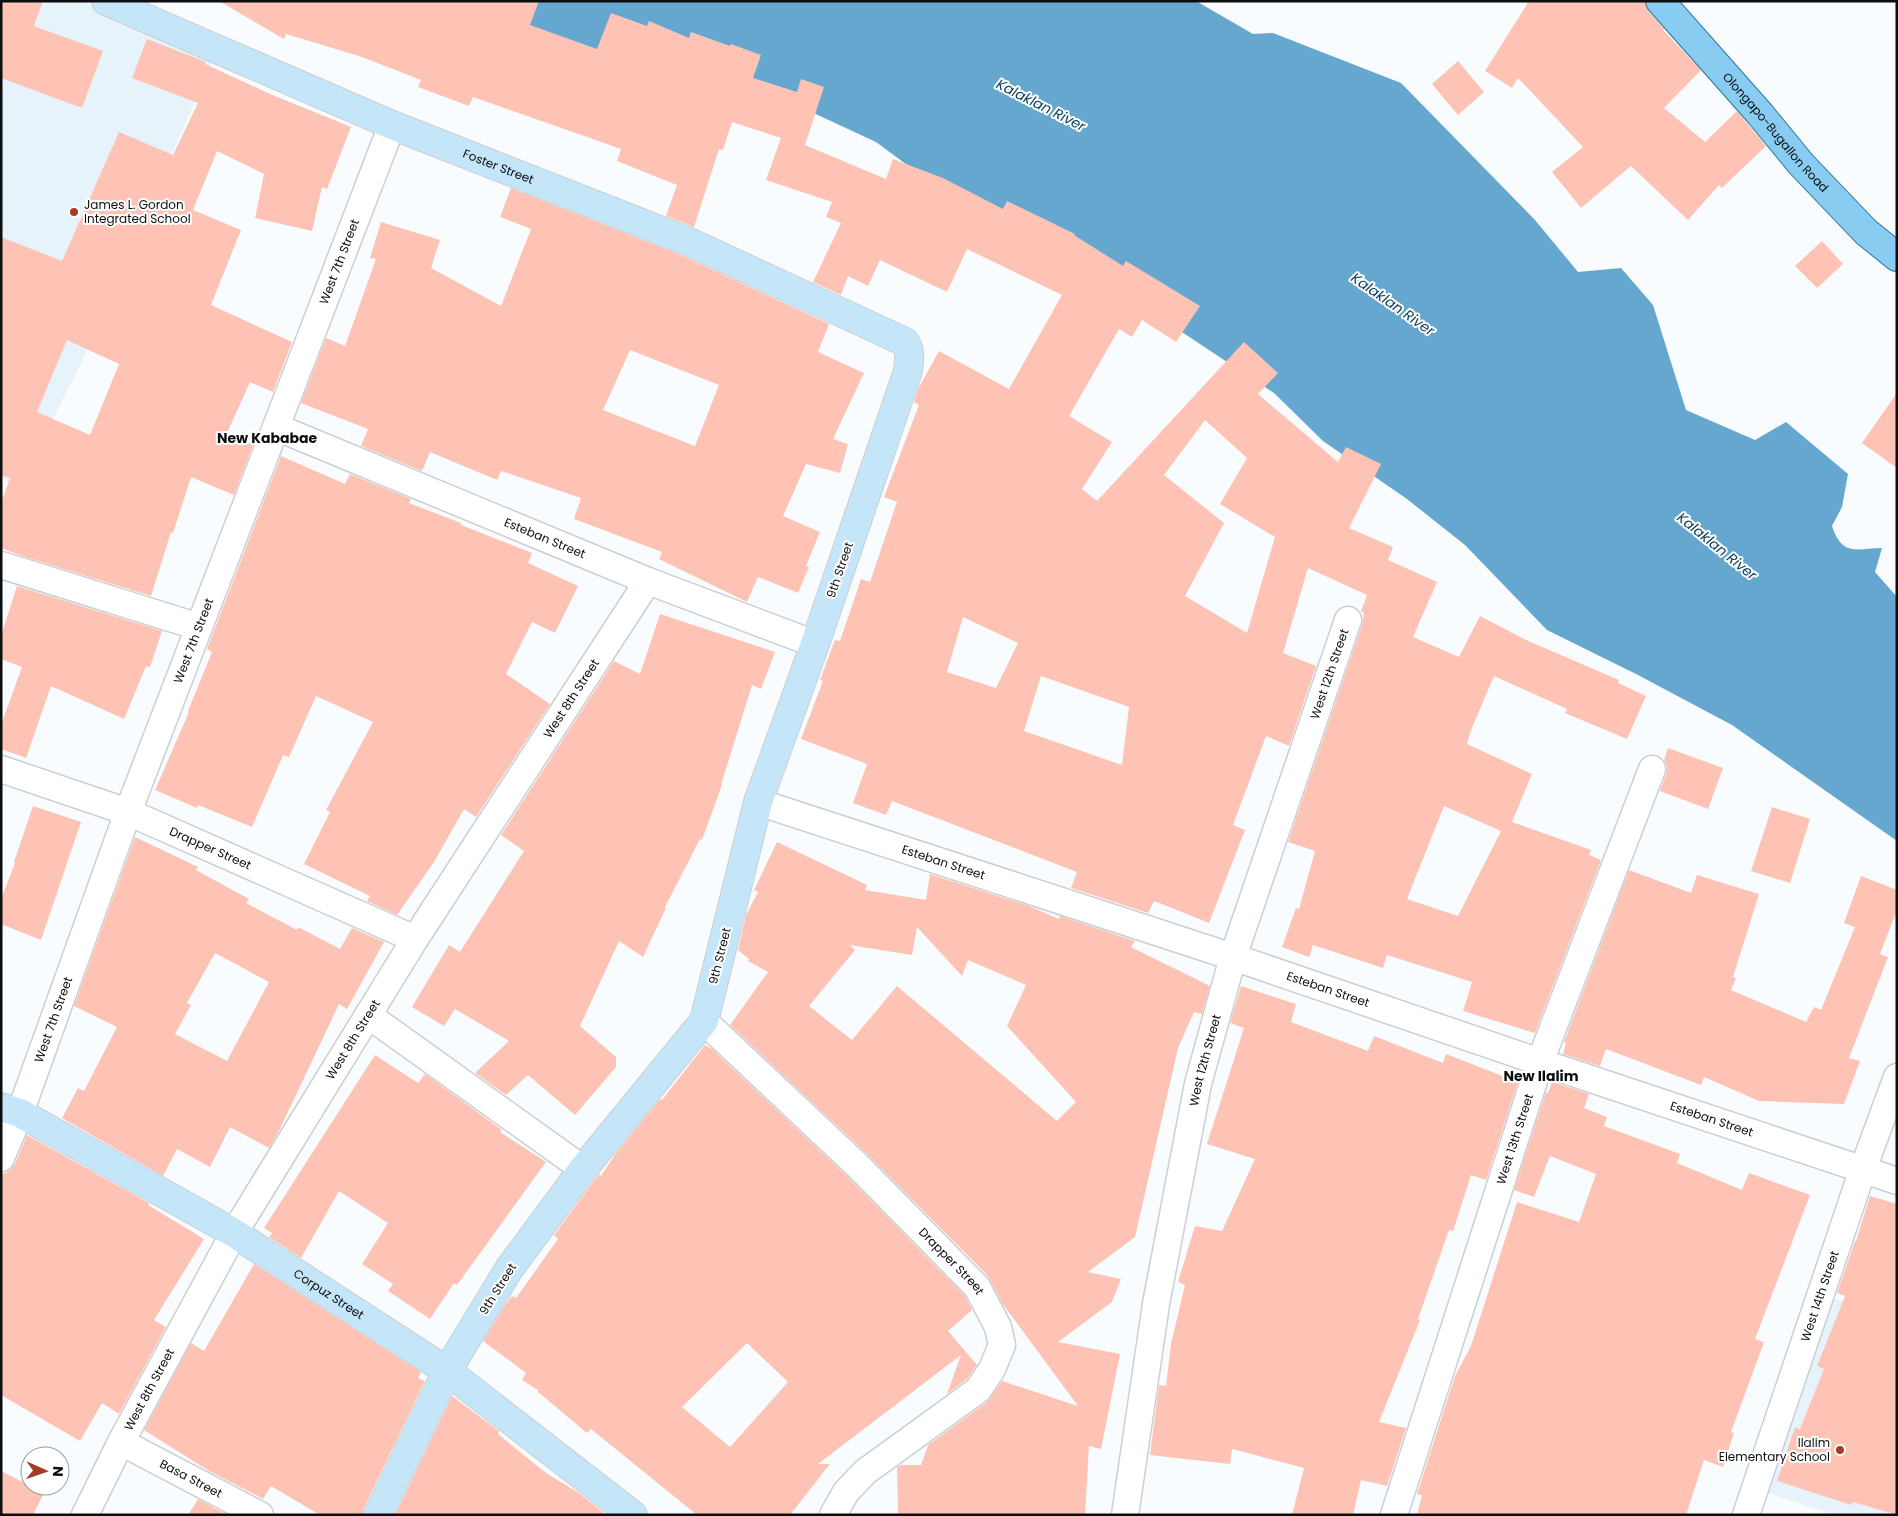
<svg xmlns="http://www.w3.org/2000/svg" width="1898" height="1516" font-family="Poppins,sans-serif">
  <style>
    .built { fill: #e7f3fb }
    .water { fill: #65a7ce }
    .building { fill: #fec3b4; fill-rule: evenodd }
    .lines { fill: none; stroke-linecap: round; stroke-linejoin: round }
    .street-casing { stroke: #cbcfd2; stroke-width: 29 }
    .secondary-casing { stroke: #cbcfd2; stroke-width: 30 }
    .primary-casing { stroke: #29749b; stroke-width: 30 }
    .street { stroke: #fff; stroke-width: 26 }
    .secondary { stroke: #c4e6f8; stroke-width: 28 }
    .primary { stroke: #88cdf1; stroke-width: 28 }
    .poi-dot { fill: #a43b22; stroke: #fff; stroke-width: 2 }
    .labels { text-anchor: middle; stroke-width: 4; stroke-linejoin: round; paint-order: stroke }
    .street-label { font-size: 12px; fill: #0b0d0e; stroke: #fff }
    .poi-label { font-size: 12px; fill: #0b0d0e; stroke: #fff; text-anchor: start }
    .water-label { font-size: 14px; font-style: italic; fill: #0a415c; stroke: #fff }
    .neighbourhood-label { font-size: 14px; font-weight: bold; fill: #0b0d0e; stroke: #fff }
  </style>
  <rect width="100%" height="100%" fill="#f8fcfe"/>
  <!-- built -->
  <g class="built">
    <polygon points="1,1 82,1 214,57 79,368 18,485 1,479"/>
    <polygon points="1830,1297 1897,1318 1897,1515 1835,1515 1768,1493"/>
  </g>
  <!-- water -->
  <path class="water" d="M448 1H1196L1253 34 1273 33 1401 83 1535 220 1578 272 1621 268 1653 305 1686 410 1755 440 1786 422 1848 474 1842 507 1832 526C1842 556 1855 549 1882 548L1875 572 1897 597V841L1732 725 1638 675 1547 630 1465 545 1407 499 1323 441 1274 393 1117 289 964 207 876 142 792 103 571 48Z"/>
  <!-- building -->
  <g class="building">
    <polygon points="1,1 43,1 34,26 103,51 82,108 1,78"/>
    <path d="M219 1H539L530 25 597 49 611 13 647 26 649 21 689 38 691 32 730 46 731 44 761 55 753 78 797 92 801 79 824 87 805 145 886 179 893 159 943 178 1003 209 1007 201 1075 234 1074 235 1123 266 1126 261 1200 306 1176 342 1142 320 1132 337 1119 329 1069 416 1112 442 1082 489 1097 501 1244 342 1278 373 1258 394 1338 462 1346 447 1381 464 1349 528 1393 547 1388 560 1437 582 1413 637 1459 657 1480 616 1526 640 1619 680 1618 683 1646 696 1627 739 1565 713 1567 709 1494 676 1471 730 1467 744 1532 774 1512 822 1591 850 1589 855 1601 860 1535 1033 1463 1011 1472 982 1387 955 1383 968 1313 945 1309 957 1282 947 1296 908 1299 909 1315 851 1288 842 1362 625 1364 613 1361 611 1367 595 1308 568 1283 653 1316 666 1289 746 1266 736 1233 825 1245 830 1209 923 1154 901 1148 913 1071 888 1077 872 892 801 886 815 853 803 867 764 801 739 823 681 820 680 835 640 840 641 861 579 870 582 897 502 884 497 919 405 914 402 918 389 939 351 1009 389 1062 295 967 249 947 292 880 260 868 286 848 276 841 295 813 282 841 223 826 217 832 202 766 180 781 138 732 122 723 150 719 149 694 227 666 216 677 185 617 161 621 149 473 97 469 106 418 87 421 80 362 57 286 34 284 39ZM1205 420 1247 458 1220 504 1275 537 1247 633 1185 596 1224 523 1164 475ZM963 617 1018 643 996 688 947 672ZM1041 676 1129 707 1122 765 1024 731ZM1444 806 1501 831 1458 916 1407 899Z"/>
    <polygon points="1529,1 1645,1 1648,11 1664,29 1663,30 1701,70 1664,108 1705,142 1737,111 1766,146 1722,188 1719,185 1688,220 1631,166 1581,208 1552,172 1583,147 1518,78 1512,88 1485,71"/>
    <path d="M147 39 206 62 205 64 270 94 351 127 327 189 322 187 312 231 255 218 264 174 217 151 193 210 241 230 211 305 292 342 273 392 250 382 227 433 253 445 234 495 191 477 173 533 171 532 151 596 25 557 1 548V503L10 478 1 475V237L62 261 119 132 173 155 198 103 132 78ZM67 340 119 364 90 435 37 412Z"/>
    <polygon points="1458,61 1484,92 1458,115 1432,84"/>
    <path d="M511 188 681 255 829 324 818 352 864 373 833 439 848 444 840 473 806 464 783 516 820 532 806 566 809 567 798 593 758 577 747 602 659 559 662 552 574 519 581 498 501 471 497 480 430 452 422 471 361 446 368 429 301 403 326 338 345 346 376 259 370 258 381 222 440 240 431 268 501 306 531 229 500 217ZM630 350 719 385 695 446 603 410Z"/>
    <polygon points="1822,241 1843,264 1817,288 1795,266"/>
    <polygon points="1897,393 1897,468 1862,443"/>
    <polygon points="281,456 345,484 350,474 411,499 409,503 461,523 461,525 532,553 528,563 578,586 555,633 532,622 506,674 550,704 476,817 464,809 434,862 397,915 367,901 370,896 304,864 330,812 326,810 373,722 316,696 289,757 283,755 252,827 198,805 197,808 155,790 189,712 188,711 212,652 207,649"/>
    <polygon points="17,586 162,631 150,667 146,666 124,719 51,686 26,758 1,749 1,725 22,667 1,659 1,636"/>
    <polygon points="660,614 775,652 761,689 752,685 721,785 722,785 702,840 700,839 665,907 666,908 643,957 619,941 580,1026 616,1057 616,1067 575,1115 528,1075 506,1095 475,1073 509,1041 455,1009 444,1026 412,1007 449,945 460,952 524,851 501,835 614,661 640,674"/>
    <polygon points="1668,748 1723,768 1708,809 1660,791 1666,774 1667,766 1664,760"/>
    <polygon points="33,806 81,822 41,940 1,924 1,899 15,863 14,862"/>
    <polygon points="1772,807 1810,819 1790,883 1751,871"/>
    <path d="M135 837 198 867 196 870 249 899 246 903 297 930 298 927 340 949 352 928 384 942 347 1009 339 1004 278 1133 269 1148 230 1127 210 1167 177 1149 163 1176 62 1118 78 1088 84 1091 117 1027 74 1006ZM215 953 269 982 227 1061 175 1034 191 1005 187 1003Z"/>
    <path d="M777 842 867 885 865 890 926 900 930 874 1029 906 1059 919 1060 916 1135 941 1131 947 1210 986 1202 1014 1194 1012 1178 1048 1135 1237 1088 1272 1121 1279 1112 1302 1058 1342 1120 1354 1101 1449 1089 1446 1085 1515H898L897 1467 901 1465H921L928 1445 987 1402 1002 1381 1078 1406 1002 1303 988 1276 868 1155 730 1025 768 972 748 961 749 959 738 950 746 915 758 892 754 890ZM917 927 962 976 968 960 1026 985 1007 1026 1076 1102 1057 1121 897 986 852 1040 809 1006 855 950 850 945 912 955Z"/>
    <polygon points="1629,870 1691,893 1697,875 1759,894 1733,977 1736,978 1731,990 1806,1022 1814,1007 1821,1010 1855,927 1844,923 1861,876 1897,890 1897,910 1880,954 1888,957 1849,1058 1860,1061 1844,1104 1759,1101 1704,1077 1701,1085 1606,1049 1600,1066 1563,1054 1566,1043 1564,1042"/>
    <polygon points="1241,986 1296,1004 1291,1022 1368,1051 1374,1036 1443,1063 1446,1054 1518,1082 1486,1180 1471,1175 1453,1231 1449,1230 1418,1319 1420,1320 1379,1422 1406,1428 1387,1486 1361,1480 1353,1515 1292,1515 1304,1468 1232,1449 1230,1464 1150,1455 1159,1385 1166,1386 1171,1344 1185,1285 1178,1282 1195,1226 1222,1231 1255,1159 1207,1144 1244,1028 1230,1023"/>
    <path d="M705 1045 712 1049 848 1177 965 1296 972 1310 948 1331 977 1365 967 1379 947 1394 961 1355 818 1464H830L790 1515H697L591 1429 587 1433 538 1392V1390L522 1380 526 1373 483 1341 507 1302 512 1296 516 1298 558 1239 554 1235 595 1179 599 1174 601 1176 616 1153 660 1099 662 1100ZM747 1343 788 1382 730 1447 682 1407Z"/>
    <polygon points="375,1055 418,1083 425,1074 502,1130 500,1132 546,1162 457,1285 454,1283 430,1319 388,1291 393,1284 362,1264 388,1223 339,1191 301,1258 269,1237 272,1233 264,1228"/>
    <polygon points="1552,1082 1589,1094 1584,1108 1607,1117 1604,1126 1680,1154 1677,1163 1742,1190 1749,1173 1810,1195 1755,1339 1764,1342 1731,1432 1734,1433 1723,1467 1704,1460 1686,1515 1417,1515 1422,1495 1417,1494 1455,1376 1471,1346 1517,1202 1579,1222 1596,1174 1550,1156 1534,1197 1514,1190 1546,1092 1548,1093"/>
    <polygon points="27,1135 149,1203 148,1205 204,1239 154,1320 166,1327 119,1414 102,1403 80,1441 1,1395 1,1175 10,1170 15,1164"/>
    <polygon points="1870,1196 1897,1204 1897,1515 1853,1502 1851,1505 1777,1481 1795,1427 1800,1429 1824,1369 1817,1366 1845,1296 1837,1293 1855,1241 1856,1241"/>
    <polygon points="254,1264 421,1372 418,1378 425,1381 364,1508 363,1515 320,1515 271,1486 263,1499 209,1471 144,1430 191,1343 204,1351"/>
    <polygon points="452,1396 499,1431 498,1434 546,1473 579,1493 607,1515 395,1515"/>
    <polygon points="1,1471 44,1493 33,1515 1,1515"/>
    <polygon points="198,1499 227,1515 188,1515"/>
  </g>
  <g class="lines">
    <defs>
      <g id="street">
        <path id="s1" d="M276 427 648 581 815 644"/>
        <polyline points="1,565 199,627"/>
        <path id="s2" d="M1 769 128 812 415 939"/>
        <path id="s3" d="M758 802 1233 957 1540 1062 1897 1181"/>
        <polyline points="368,1015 583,1169"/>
        <path id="s4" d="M704 1021 858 1166 977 1287 998 1327 1002 1345 992 1369 978 1390 865 1472 846 1492 833 1515"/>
        <path id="s5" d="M1 1158 20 1113 128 812 392 125"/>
        <path id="s6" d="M121 1442 260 1515"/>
        <path id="s7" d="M85 1515 121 1442 234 1233 415 939 648 581"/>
        <path id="s8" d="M1125 1515 1156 1304 1198 1084 1233 957 1348 620"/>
        <path id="s9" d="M1394 1515 1540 1062 1652 769"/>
        <path id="s10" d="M1746 1515 1863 1169 1897 1077"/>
      </g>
      <g id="secondary">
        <path id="s11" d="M106 1 392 125 687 241 905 342C911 351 909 360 908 371L815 644 758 802 704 1021 583 1169 509 1269 447 1371 378 1515"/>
        <path id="s12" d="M1 1107 20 1113 234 1233 447 1371 633 1515"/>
      </g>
      <g id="primary">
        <path id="s13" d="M1660 1 1760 114 1801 164 1866 232 1897 257"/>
      </g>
    </defs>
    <!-- street casing -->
    <use href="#street" class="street-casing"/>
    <!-- secondary casing -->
    <use href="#secondary" class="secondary-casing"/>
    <!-- primary casing -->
    <use href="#primary" class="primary-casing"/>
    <!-- street -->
    <use href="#street" class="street"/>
    <!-- secondary -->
    <use href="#secondary" class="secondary"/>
    <!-- primary -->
    <use href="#primary" class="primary"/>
  </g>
  <!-- markers -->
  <g class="poi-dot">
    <circle cx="74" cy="212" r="5"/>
    <circle cx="1840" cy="1450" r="5"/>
  </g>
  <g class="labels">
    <!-- street labels -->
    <g class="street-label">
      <text dy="4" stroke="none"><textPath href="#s13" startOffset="175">Olongapo-Bugallon Road</textPath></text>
      <text dy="4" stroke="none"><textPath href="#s11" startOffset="426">Foster Street</textPath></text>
      <text dy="4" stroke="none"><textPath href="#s5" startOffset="958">West 7th Street</textPath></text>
      <text dy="4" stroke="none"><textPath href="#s1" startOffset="291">Esteban Street</textPath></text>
      <text transform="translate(840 570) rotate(-71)" y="4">9th Street</text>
      <text dy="4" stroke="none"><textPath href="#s5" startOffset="552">West 7th Street</textPath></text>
      <text dy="4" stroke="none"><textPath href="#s8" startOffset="868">West 12th Street</textPath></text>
      <text dy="4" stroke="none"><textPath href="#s7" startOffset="951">West 8th Street</textPath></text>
      <text dy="4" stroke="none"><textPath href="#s2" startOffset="224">Drapper Street</textPath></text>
      <text dy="4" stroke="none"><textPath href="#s3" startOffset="195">Esteban Street</textPath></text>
      <text transform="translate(720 956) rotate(-76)" y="4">9th Street</text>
      <text dy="4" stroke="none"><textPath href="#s3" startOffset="600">Esteban Street</textPath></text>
      <text dy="4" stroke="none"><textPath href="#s5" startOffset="148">West 7th Street</textPath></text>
      <text dy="4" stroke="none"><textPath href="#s7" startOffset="546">West 8th Street</textPath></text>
      <text dy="4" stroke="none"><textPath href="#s8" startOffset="462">West 12th Street</textPath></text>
      <text dy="4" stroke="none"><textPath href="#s3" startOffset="1005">Esteban Street</textPath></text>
      <text dy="4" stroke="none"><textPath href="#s9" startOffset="395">West 13th Street</textPath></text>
      <text dy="4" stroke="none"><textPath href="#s4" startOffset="345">Drapper Street</textPath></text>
      <text transform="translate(498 1289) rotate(-58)" y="4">9th Street</text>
      <text dy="4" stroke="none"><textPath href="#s12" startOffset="378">Corpuz Street</textPath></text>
      <text dy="4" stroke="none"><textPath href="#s10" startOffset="231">West 14th Street</textPath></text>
      <text dy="4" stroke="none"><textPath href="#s7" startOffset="141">West 8th Street</textPath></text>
      <text dy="4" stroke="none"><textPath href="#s6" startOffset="79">Basa Street</textPath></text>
    </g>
    <!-- poi labels -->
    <g class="poi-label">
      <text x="84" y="209">James L. Gordon<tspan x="84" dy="14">Integrated School</tspan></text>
      <text x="1830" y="1447" text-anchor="end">Ilalim<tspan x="1830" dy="14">Elementary School</tspan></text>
    </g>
    <!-- water labels -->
    <g class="water-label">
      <text transform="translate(1041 105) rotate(27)" y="5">Kalaklan River</text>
      <text transform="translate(1393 304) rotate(35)" y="5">Kalaklan River</text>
      <text transform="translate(1717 546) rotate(39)" y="5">Kalaklan River</text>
    </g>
    <!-- neighbourhood labels -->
    <g class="neighbourhood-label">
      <text x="267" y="443">New Kababae</text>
      <text x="1541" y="1081">New Ilalim</text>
    </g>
  </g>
  <!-- border -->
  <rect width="1898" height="1516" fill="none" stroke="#0b0d0e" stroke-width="5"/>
  <!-- north arrow -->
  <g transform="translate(45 1471) rotate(92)"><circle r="24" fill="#ffffff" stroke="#9d9e9f"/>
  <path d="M0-4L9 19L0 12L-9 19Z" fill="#a43b22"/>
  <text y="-8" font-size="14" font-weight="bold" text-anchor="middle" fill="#0b0d0e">N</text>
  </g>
</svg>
